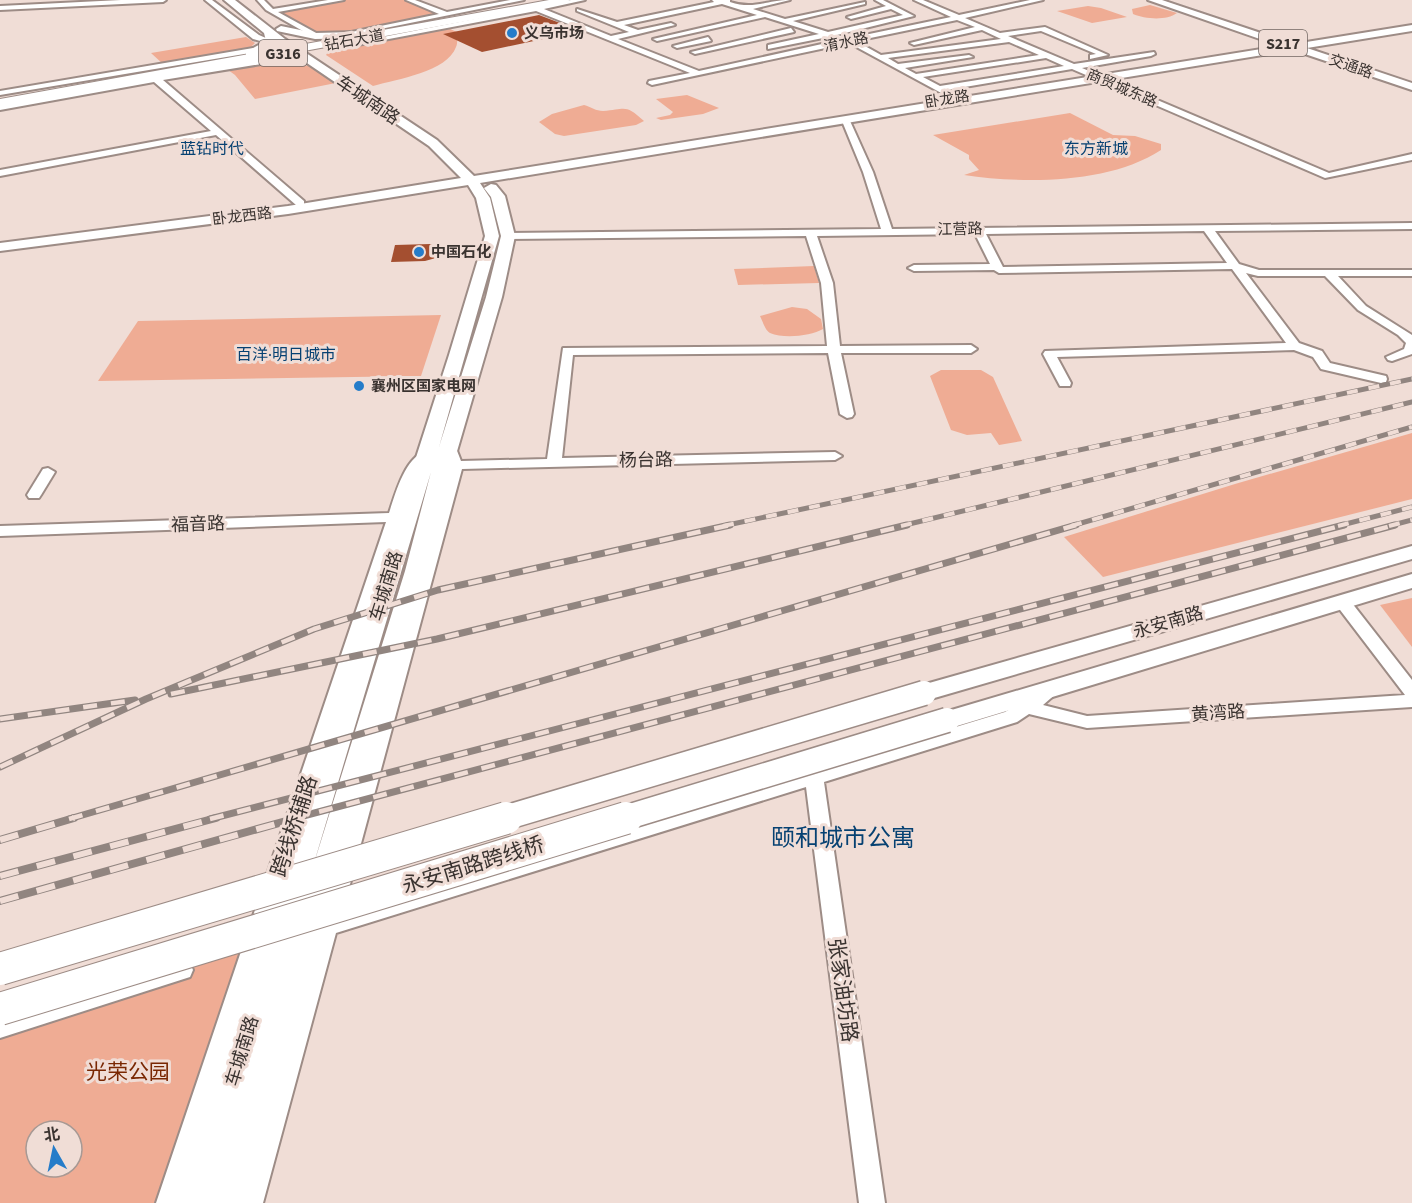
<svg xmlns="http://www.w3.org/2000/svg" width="1412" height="1203" font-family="'Source Sans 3','Noto Sans SC',sans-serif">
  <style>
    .green { fill: #efac94; fill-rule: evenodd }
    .building { fill: #a44f30 }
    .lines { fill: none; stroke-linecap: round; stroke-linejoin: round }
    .minor-casing { stroke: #9d8c86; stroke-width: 4 }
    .major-casing { stroke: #9d8c86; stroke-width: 4 }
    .highway-casing { stroke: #9d8c86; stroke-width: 2 }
    .minor { fill: #fff; fill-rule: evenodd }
    .major { fill: #fff; fill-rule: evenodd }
    .highway { fill: #fff; fill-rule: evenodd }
    .rail-far2-casing { stroke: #918580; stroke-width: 5 }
    .rail-far1-casing { stroke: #918580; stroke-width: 7 }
    .rail-casing { stroke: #918580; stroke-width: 8 }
    .rail-far2 { stroke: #f0ddd6; stroke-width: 4; stroke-dasharray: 11; stroke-linecap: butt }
    .rail-far1 { stroke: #f0ddd6; stroke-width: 4.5; stroke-dasharray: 14; stroke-linecap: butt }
    .rail { stroke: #f0ddd6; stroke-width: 6; stroke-dasharray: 19; stroke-linecap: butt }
    .major-bridge-far1-casing { stroke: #9d8c86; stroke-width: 27; stroke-linecap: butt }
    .major-bridge-casing { stroke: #9d8c86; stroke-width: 34; stroke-linecap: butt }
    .major-bridge-far1 { stroke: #fff; stroke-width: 24 }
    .major-bridge { stroke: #fff; stroke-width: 32 }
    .poi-dot { fill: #257cc9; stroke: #f0ddd6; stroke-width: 2 }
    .labels { text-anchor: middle; stroke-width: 6; stroke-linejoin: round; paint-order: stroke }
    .far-poi-label { font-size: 15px; font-weight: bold; fill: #3a3330; stroke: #f0ddd6; text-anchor: start }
    .far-street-label { font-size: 15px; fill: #3a3330; stroke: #f0ddd6 }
    .shield { fill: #f0ddd6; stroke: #716662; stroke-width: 1.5 }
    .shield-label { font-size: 16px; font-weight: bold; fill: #3a3330 }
    .far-neighbourhood-label { font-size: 16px; fill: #064172; stroke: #f0ddd6 }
    .street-label { font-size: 18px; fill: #3a3330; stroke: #f0ddd6 }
    .near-street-label { font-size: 21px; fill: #3a3330; stroke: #f0ddd6 }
    .near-park-label { font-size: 21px; fill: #792702; stroke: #f0ddd6 }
    .near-neighbourhood-label { font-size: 24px; fill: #064172; stroke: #f0ddd6 }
  </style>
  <rect width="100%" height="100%" fill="#f0ddd6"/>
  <!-- green -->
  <g class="green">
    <polygon points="341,0 409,0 445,14 330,37 315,36 272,11"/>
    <path d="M1150 5 1177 13C1166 21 1145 19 1133 14L1132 9Z"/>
    <polygon points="1088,6 1101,8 1127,17 1092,23 1057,11"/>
    <path d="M450 29 457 32C457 37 458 43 456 47 447 72 397 79 373 86L326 55 331 48Z"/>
    <polygon points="246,37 255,43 247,51 163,64 151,53"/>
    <polygon points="244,63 317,66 341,82 255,99 235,75 224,67"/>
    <polygon points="687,95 719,108 703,114 661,120 656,118 670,115 673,112 656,99"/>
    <path d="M584 105C591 107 596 111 603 111 627 109 625 104 644 121L636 125 564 136 555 134 539 122 552 114Z"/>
    <path d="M1070 113 1113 135 1135 136 1161 144V150C1109 184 1024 184 964 175L979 170 969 159V155L933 135Z"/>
    <polygon points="814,266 819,283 738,285 734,269"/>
    <path d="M792 307 807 309 821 319 823 329C811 336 784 339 770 333 765 330 763 322 760 316Z"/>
    <polygon points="441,315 421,376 98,381 138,321"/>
    <polygon points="941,370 981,370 993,377 1022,441 999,445 991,433 967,435 951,430 930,376"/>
    <polygon points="1412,433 1412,499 1103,577 1064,537 1235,484"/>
    <polygon points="1412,598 1412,647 1380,605"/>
    <path d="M254 946 169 1203H0V1028ZM36 1131H72V1167H36Z"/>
  </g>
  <!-- building -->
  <g class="building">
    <polygon points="539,15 581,31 482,52 443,34"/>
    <polygon points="430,244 445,246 443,256 425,261 391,262 395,245"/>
    <polygon points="406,381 423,381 419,395 401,395"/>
  </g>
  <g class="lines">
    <defs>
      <g id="minor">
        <polygon points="121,0 166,0 163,2 0,10 0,6"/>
        <polygon points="205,0 212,0 259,35 275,42 271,44 253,39"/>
        <polygon points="257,0 264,0 273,9 328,0 344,0 278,12 318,34 315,38 266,10"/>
        <polygon points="406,0 415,0 447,12 510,0 524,0 331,39 327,37 439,14"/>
        <path d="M571 0H585L544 9 611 36 629 32 577 11V9L617 22 714 2 712 0H730V2C754 10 766 0 790 0L753 9 785 19 865 2V4L793 21 828 32 903 15 891 9 851 19 847 17 886 6 875 0H883L914 16 837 35 850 38 951 17 914 0H923L959 15 1030 0H1043L965 18 1000 33 1045 27 1108 55 1090 59V55L1096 54 1041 31 1008 36 1074 64 1154 52 1155 54 1151 56 1082 68 1329 173 1412 154V160L1325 178 1072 69 947 90 959 96V100L956 101 849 43 652 85 648 83 649 81 690 73 536 11 331 50 327 48ZM722 4 757 15 653 39 657 41 765 17 819 34 768 45V49L828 37 840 40 699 71 618 39 675 25 671 23 638 30 624 25ZM957 20 975 27 910 43 914 45 982 30 1001 39 881 55 856 41ZM1009 42 1039 55 916 74 905 68 973 57 969 55 898 64 888 58ZM1046 58 1064 66 940 86 923 77Z"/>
        <polygon points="791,28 794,32 695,54 691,52"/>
        <polygon points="708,37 711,41 677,48 673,46"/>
        <polygon points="265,46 268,46 268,50 0,95 0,91"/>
        <polygon points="295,55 296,57 292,59 163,80 304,201 304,205 296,205 216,135 0,176 0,170 211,131 154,82 0,110 0,104 269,57"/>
        <path d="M846 118 850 121 873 172 892 229 1412 223V229L1215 231 1239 264 1259 270H1412V276H1338L1366 306 1412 335V354L1392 361 1388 360 1386 357 1404 349 1406 343 1398 335 1358 310 1325 276H1258L1246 273 1299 343 1322 351 1330 363 1386 376 1387 379 1386 382 1381 383 1321 369 1313 357 1294 350 1057 357 1071 383 1070 386H1060L1043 354 1045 351 1286 343 1232 269 999 273 994 270 914 271 908 268 914 265 990 264 975 234 817 236 833 283 840 346 971 345 977 349 971 353H841L854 414 852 417 847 418 840 414 828 353 573 355 562 458 835 452 842 456 835 460 462 469 342 914 1005 712 1049 686 1055 688 1058 692 1043 705 1087 716 1405 695 1334 602 1336 598H1348L1412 680V707L1087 728 1029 714 1017 722 824 782 885 1203H859L806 787 336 933 263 1203H237L449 465 442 446 449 442 454 443 461 461 547 459 563 348 827 346 821 283 806 236 508 239 503 236 508 233 881 229 863 172 842 121ZM1204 231 1227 263 1003 267 986 234Z"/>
        <path d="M425 452 432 456 416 477 182 1203H156L386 522 0 536V526L389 513C395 495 405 457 425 452Z"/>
        <polygon points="48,468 55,472 41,495 39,498 29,498 27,495 43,469"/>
        <polygon points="182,960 190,963 193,970 190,977 0,1038 0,1018"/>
      </g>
      <g id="major">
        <path d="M224 0H235L285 39 437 140 474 176 1280 46 1148 0H1162L1294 44 1412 25V31L1307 48 1412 83V90L1293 50 480 183 490 198 499 236 439 447 486 297 501 236 491 197 484 188 491 184 496 185 505 196 515 236 502 297 453 465 427 571 244 1203H176L449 355 485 236 476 198 468 185 288 214 0 251V243L288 206 461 178 429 146 276 42 254 56H246V52L266 41 264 33ZM431 472 405 571 311 873Z"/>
        <polygon points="281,26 315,33 356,32 361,35 356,38 315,39 277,31 276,29"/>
        <polygon points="1412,546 1412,559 924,701 915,699 912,693 915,687"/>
        <polygon points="1412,574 1412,588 947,729 938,726 934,720 938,714"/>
      </g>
      <polygon id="highway" points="549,0 570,0 565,3 0,107 0,99"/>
    </defs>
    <!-- minor casing -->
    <use href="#minor" class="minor-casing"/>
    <!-- major casing -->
    <use href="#major" class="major-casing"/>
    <!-- highway casing -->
    <use href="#highway" class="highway-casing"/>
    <!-- minor -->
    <use href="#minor" class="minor"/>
    <!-- major -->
    <use href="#major" class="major"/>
    <!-- highway -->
    <use href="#highway" class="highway"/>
    <defs>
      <g id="rail-far2">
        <polyline points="723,526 1412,379"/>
        <polyline points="901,526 1412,402"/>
        <polyline points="1071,526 1412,427"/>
        <polyline points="1338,526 1412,507"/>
        <polyline points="1389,526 1412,520"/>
      </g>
      <g id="rail-far1">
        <polyline points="171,694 437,639 907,525"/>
        <polyline points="0,719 135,700"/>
        <polyline points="0,767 146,699 314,629 438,590 730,525"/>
        <polyline points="69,819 1076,525"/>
        <polyline points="210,819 1344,525"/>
        <polyline points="292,819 1395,525"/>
      </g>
      <g id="rail">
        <polyline points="0,840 74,818"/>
        <polyline points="0,876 216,818"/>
        <polyline points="0,901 297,818"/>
      </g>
    </defs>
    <!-- rail-far2 casing -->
    <use href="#rail-far2" class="rail-far2-casing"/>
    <!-- rail-far1 casing -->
    <use href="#rail-far1" class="rail-far1-casing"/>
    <!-- rail casing -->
    <use href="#rail" class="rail-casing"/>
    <!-- rail-far2 -->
    <use href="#rail-far2" class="rail-far2"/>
    <!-- rail-far1 -->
    <use href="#rail-far1" class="rail-far1"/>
    <!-- rail -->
    <use href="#rail" class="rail"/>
    <defs>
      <g id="major-bridge-far1">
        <polyline points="501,819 924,693"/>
        <polyline points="621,819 947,720"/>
      </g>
      <g id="major-bridge">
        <polyline points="0,969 506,818"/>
        <polyline points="0,1009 626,818"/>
      </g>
    </defs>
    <!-- major-bridge-far1 casing -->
    <use href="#major-bridge-far1" class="major-bridge-far1-casing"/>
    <!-- major-bridge casing -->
    <use href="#major-bridge" class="major-bridge-casing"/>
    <!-- major-bridge-far1 -->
    <use href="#major-bridge-far1" class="major-bridge-far1"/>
    <!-- major-bridge -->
    <use href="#major-bridge" class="major-bridge"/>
  </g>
  <!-- markers -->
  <g class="poi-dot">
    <circle cx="512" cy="33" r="6"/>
    <circle cx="419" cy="252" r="6"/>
    <circle cx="359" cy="386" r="6"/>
  </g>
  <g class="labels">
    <!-- far-poi labels -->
    <g class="far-poi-label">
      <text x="524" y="38">义乌市场</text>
      <text x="431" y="257">中国石化</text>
      <text x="371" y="391">襄州区国家电网</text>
    </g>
    <!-- far-street labels -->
    <g class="far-street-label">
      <text transform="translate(354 40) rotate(-10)" y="5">钻石大道</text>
      <text transform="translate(846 42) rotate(-12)" y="5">淯水路</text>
      <text transform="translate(1351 66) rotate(19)" y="5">交通路</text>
      <text transform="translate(1122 88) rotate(23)" y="5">商贸城东路</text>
      <text transform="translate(947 99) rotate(-9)" y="5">卧龙路</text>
      <text transform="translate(242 216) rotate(-7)" y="5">卧龙西路</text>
      <text transform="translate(960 229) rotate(-1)" y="5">江营路</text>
    </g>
    <!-- shield labels -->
    <g class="shield">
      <rect x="1259" y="30" width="48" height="26" rx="4.5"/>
      <rect x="259" y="40" width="48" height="26" rx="4.5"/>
    </g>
    <g class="shield-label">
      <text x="1283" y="49">S217</text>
      <text x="283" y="59">G316</text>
    </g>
    <!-- far-neighbourhood labels -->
    <g class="far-neighbourhood-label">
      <text x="212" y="154">蓝钻时代</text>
      <text x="1096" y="154">东方新城</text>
      <text x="286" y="360">百洋·明日城市</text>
    </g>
    <!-- street labels -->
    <g class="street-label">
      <text transform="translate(368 100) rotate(34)" y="6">车城南路</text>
      <text transform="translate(646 460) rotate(-1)" y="6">杨台路</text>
      <text transform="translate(198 524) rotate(-2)" y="6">福音路</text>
      <text transform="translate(386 586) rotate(-73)" y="6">车城南路</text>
      <text transform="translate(1168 622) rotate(-16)" y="6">永安南路</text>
      <text transform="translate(1218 713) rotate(-4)" y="6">黄湾路</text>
      <text transform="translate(242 1051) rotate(-73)" y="6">车城南路</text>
    </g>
    <!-- near-street labels -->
    <g class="near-street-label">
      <text transform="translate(294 826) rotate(-72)" y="7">跨线桥辅路</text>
      <text transform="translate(473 865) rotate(-17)" y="7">永安南路跨线桥</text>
      <text transform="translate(843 990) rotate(82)" y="7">张家油坊路</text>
    </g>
    <!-- near-park labels -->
    <g class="near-park-label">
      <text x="128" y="1079">光荣公园</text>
    </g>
    <!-- near-neighbourhood labels -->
    <g class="near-neighbourhood-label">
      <text x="843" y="846">颐和城市公寓</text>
    </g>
  </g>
  <!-- north arrow -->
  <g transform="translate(54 1149) rotate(351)"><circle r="28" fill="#f0ddd6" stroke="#a79994" stroke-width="1.5"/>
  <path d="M0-4.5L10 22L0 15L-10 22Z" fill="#257cc9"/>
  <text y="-9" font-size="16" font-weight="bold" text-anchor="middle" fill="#3a3330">北</text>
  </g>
</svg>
